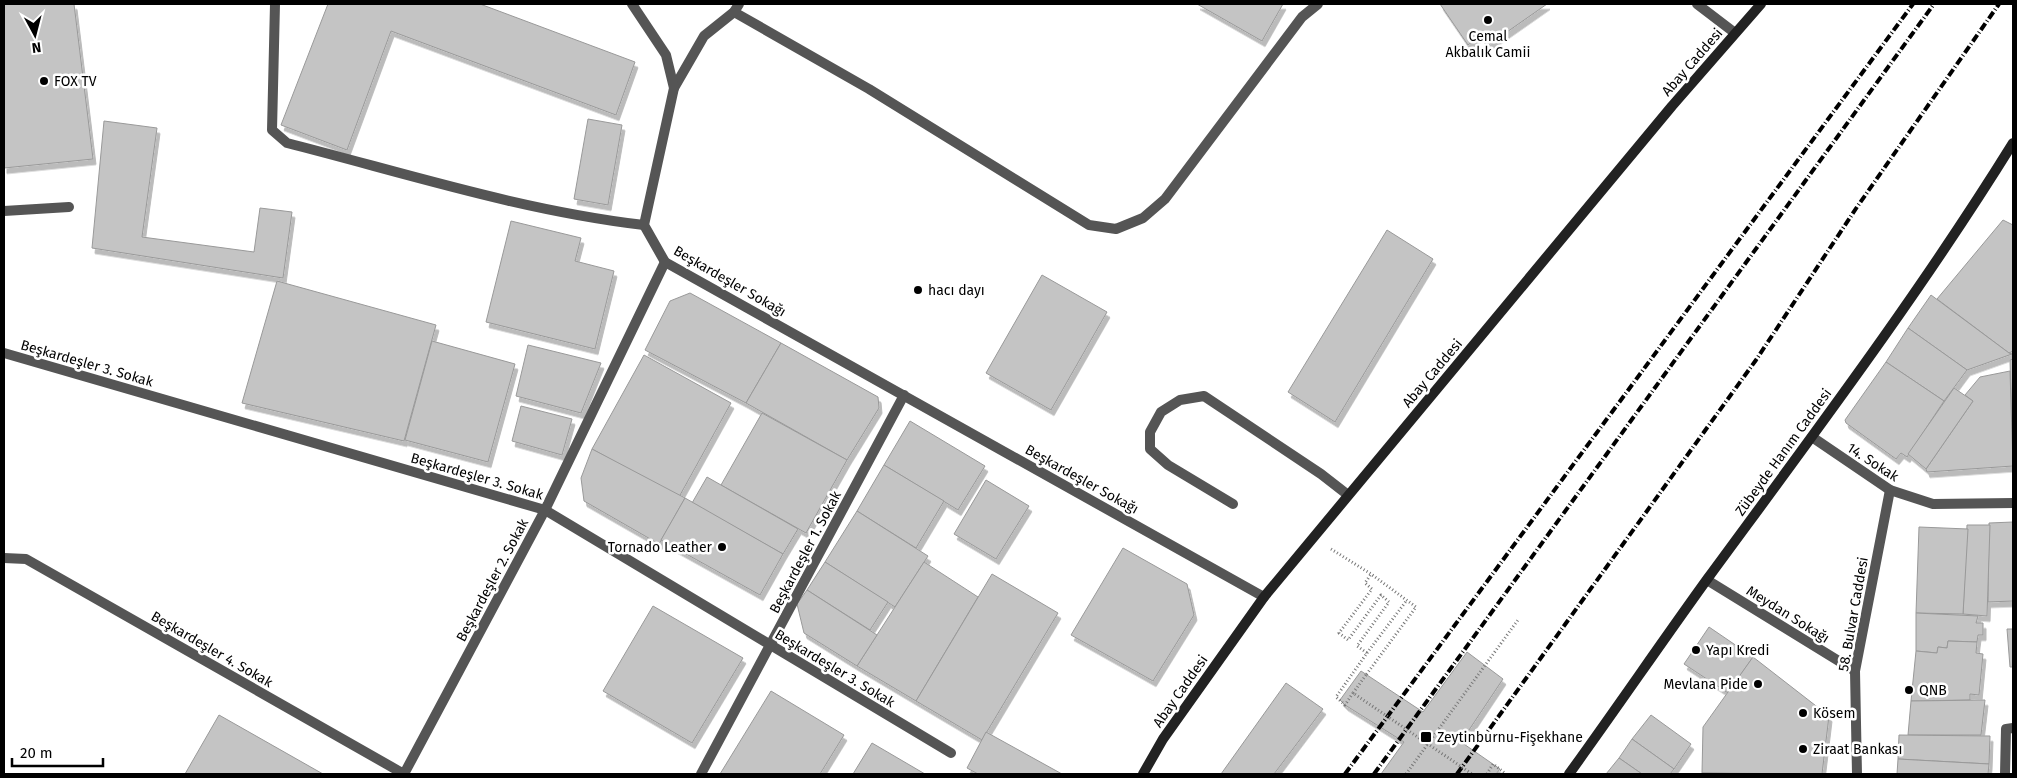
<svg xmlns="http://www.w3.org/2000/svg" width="2017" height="778" font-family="'Fira Sans',sans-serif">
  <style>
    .building { fill: #c4c4c4; stroke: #999; filter: url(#shadow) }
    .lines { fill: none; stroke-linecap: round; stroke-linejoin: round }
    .path { stroke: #777; stroke-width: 3; stroke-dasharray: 1 2.5; stroke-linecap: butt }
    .service { stroke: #555; stroke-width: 10 }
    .pedestrian { stroke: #555; stroke-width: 10 }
    .minor { stroke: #555; stroke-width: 10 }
    .secondary { stroke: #222; stroke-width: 10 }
    .rail { stroke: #000; stroke-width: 4; stroke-dasharray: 8 2.5 1 2.5; stroke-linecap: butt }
    .path-bridge { stroke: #777; stroke-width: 3; stroke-dasharray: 1 2.5; stroke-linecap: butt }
    .poi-dot { fill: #000; stroke: #fff; stroke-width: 2 }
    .labels { text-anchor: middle; stroke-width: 5; stroke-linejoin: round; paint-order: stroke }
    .poi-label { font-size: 14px; fill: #000; stroke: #fff; text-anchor: start }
    .street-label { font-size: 14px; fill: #000; stroke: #fff }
  </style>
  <defs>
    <filter id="shadow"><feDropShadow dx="3" dy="5.5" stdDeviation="0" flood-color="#0004"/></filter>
  </defs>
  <rect width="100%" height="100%" fill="#fff"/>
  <!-- building -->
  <g class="building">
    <polygon points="4,4 74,4 93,159 4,168"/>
    <polygon points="328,4 480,4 635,62 616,115 391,31 347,150 281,125"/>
    <polygon points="1197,4 1283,4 1262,41"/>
    <polygon points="1440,4 1547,4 1487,46 1480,35 1468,45"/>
    <polygon points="588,119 622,125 608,205 574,199"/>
    <polygon points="104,121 157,128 142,237 254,252 260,208 292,212 283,278 92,248"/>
    <polygon points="2003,220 2013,225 2013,351 2009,353 1937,299"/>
    <polygon points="511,221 581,238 575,261 614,271 595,349 486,322"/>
    <polygon points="1387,230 1433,259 1335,422 1288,392"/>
    <polygon points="1042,275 1107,312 1051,410 986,373"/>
    <polygon points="277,281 436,325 404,441 242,403"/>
    <polygon points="690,293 781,343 746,403 645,350 670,301"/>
    <polygon points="1931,295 2009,353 2012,354 1967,370 1908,328"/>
    <polygon points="1908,328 1967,370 1944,401 1886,362"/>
    <polygon points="432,341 515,364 488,462 405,440"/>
    <polygon points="781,343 878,397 879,408 847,460 746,403"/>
    <polygon points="528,345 601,363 581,413 516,396"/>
    <polygon points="644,355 731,403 679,497 592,449"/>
    <polygon points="2013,359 2013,466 2010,360"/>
    <polygon points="1886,362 1944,401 1907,457 1901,453 1896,459 1846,423 1845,420"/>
    <polygon points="2010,371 2013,466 1927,472 1926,469 1973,401 1965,395 1980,377"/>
    <polygon points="1954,388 1973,401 1926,469 1908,454"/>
    <polygon points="521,406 572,419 562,455 512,441"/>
    <polygon points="762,413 847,460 806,533 721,485"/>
    <polygon points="910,421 985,466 958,510 884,465"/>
    <polygon points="592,449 685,498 659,544 584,501 581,478"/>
    <polygon points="884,465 944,501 916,548 857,511"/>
    <polygon points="707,477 798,529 783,554 692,503"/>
    <polygon points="986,480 1029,506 996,559 954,534"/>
    <polygon points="685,498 783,554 760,595 661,540"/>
    <polygon points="857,511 928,556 895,607 825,562"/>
    <polygon points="2013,522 2013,601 1988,602 1989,523"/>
    <polygon points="1967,525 1990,525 1987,616 1963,614"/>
    <polygon points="1919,527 1968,529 1963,614 1916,613"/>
    <polygon points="1123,548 1187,584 1194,615 1153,681 1071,635"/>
    <polygon points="825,562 888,602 870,630 807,590"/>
    <polygon points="924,562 978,597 916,701 857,666"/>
    <polygon points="992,574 1058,613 982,740 916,701"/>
    <polygon points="807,590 877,635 857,666 804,633 797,604"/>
    <polygon points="653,606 743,658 692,743 603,691"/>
    <polygon points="1916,613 1978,616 1976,623 1983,623 1983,635 1978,635 1977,642 1948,641 1947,648 1938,647 1937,653 1916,651"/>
    <polygon points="1709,627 1753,657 1728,693 1684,664"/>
    <polygon points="2007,629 2013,629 2013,667 2010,667"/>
    <polygon points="1948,641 1977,642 1976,653 1983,654 1979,695 1970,694 1970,700 1911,701 1916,651 1937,653 1938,647 1947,648"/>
    <polygon points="1467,652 1503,679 1461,742 1500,769 1496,774 1381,774 1404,742 1345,705 1340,700 1361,671 1423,712"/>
    <polygon points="1753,657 1829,716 1822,774 1702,773 1703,727"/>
    <polygon points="1286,683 1323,709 1274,774 1221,774"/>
    <polygon points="771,691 844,735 820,774 720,774"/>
    <polygon points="1985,700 1981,735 1908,735 1911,701"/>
    <polygon points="219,715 323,774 185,774"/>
    <polygon points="1651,715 1691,744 1674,769 1632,739"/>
    <polygon points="986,732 1062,774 978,774 967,768"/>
    <polygon points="1899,735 1990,736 1989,764 1898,759"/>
    <polygon points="1632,739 1674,769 1670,774 1642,774 1619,758"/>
    <polygon points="872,743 925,774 853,774"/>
    <polygon points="1619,758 1642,774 1606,774"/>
    <polygon points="1898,759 1989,764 1988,774 1897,774"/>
    <polygon points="1702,773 1757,774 1702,774"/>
  </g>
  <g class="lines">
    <!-- path -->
    <g class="path">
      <polyline points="1331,549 1371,574 1416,607 1366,675"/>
      <polyline points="1367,653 1407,600"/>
      <polyline points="1353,693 1345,705 1336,697 1367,653 1357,646 1389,602 1381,595 1348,640 1339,633 1372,589 1365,583 1371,574"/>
      <polyline points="1438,730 1449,736"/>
      <polyline points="1406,774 1518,620"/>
      <polyline points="1487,774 1493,764 1506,774"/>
    </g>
    <!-- service -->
    <g class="service">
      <path d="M275 4 272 130 287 143C405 173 523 211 644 225"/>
      <polyline points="1697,4 1735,33"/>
      <polyline points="734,12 869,89 1089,225 1116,229 1143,218 1165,199 1302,17 1318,4"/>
      <polyline points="674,88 704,36 734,12 739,4"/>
      <polyline points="4,211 69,207"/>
      <polyline points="1233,504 1168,465 1150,449 1150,432 1161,412 1180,400 1204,396 1321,474 1348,495"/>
    </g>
    <!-- pedestrian -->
    <g class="pedestrian">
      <polyline points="1707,580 1855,671"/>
      <polyline points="1857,774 1855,671 1890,490"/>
    </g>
    <!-- minor -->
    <g class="minor">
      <polyline points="632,4 666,55 674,88 644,225 665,262 1264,597"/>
      <polyline points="4,353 545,510 951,753"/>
      <polyline points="1812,437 1890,490 1933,504 2013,503"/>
      <polyline points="4,558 26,559 404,774 545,510 665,262"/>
      <polyline points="701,774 904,395"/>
      <polyline points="2005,774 2006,729 2013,728"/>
    </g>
    <!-- secondary -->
    <g class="secondary">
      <polyline points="1143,774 1163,739 1264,597 1672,106 1761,4"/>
      <path d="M1569 774C1616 709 1661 643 1708 578 1813 435 1920 293 2013 143"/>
    </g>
    <!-- rail -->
    <g class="rail">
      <polyline points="1345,774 1913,4"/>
      <polyline points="1374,774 1934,4"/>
      <polyline points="1457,774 1756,360 1857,207 1999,4"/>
    </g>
    <!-- path-bridge -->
    <polyline class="path-bridge" points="1366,675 1353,693 1472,774"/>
  </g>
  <!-- markers -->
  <g class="poi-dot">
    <circle cx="1488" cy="20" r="5"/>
    <circle cx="44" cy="81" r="5"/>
    <circle cx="918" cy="290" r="5"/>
    <circle cx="722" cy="547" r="5"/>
    <circle cx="1696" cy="650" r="5"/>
    <circle cx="1758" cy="684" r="5"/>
    <circle cx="1909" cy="690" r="5"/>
    <circle cx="1803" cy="713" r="5"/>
    <rect x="1420" y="731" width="12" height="12" rx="2.5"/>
    <circle cx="1803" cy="749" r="5"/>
  </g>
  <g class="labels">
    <!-- poi labels -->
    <g class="poi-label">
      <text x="1488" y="41" text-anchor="middle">Cemal<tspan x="1488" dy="16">Akbalık Camii</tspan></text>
      <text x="54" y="86">FOX TV</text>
      <text x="928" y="295">hacı dayı</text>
      <text x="712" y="552" text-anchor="end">Tornado Leather</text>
      <text x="1706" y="655">Yapı Kredi</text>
      <text x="1748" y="689" text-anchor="end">Mevlana Pide</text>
      <text x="1919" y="695">QNB</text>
      <text x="1813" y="718">Kösem</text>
      <text x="1437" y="742">Zeytinburnu-Fişekhane</text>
      <text x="1813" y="754">Ziraat Bankası</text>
    </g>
    <!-- street labels -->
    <g class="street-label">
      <text transform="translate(1692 62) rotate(-49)" y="5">Abay Caddesi</text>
      <text transform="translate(730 281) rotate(30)" y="5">Beşkardeşler Sokağı</text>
      <text transform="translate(87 363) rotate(16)" y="5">Beşkardeşler 3. Sokak</text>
      <text transform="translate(1432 373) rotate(-50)" y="5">Abay Caddesi</text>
      <text transform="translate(1783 452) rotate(-54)" y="5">Zübeyde Hanım Caddesi</text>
      <text transform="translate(1873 462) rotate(33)" y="5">14. Sokak</text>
      <text transform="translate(477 476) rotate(16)" y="5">Beşkardeşler 3. Sokak</text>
      <text transform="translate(1082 479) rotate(29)" y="5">Beşkardeşler Sokağı</text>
      <text transform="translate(805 552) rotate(-62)" y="5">Beşkardeşler 1. Sokak</text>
      <text transform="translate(492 580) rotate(-62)" y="5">Beşkardeşler 2. Sokak</text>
      <text transform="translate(1788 614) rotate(32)" y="5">Meydan Sokağı</text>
      <text transform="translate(1853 614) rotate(-80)" y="5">58. Bulvar Caddesi</text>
      <text transform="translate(212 649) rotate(30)" y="5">Beşkardeşler 4. Sokak</text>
      <text transform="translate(835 668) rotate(31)" y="5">Beşkardeşler 3. Sokak</text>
      <text transform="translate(1180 691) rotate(-55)" y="5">Abay Caddesi</text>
    </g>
  </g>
  <!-- border -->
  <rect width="2017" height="778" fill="none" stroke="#000000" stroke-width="10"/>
  <!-- north arrow -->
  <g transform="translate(35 35) rotate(173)" stroke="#ffffff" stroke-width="4" paint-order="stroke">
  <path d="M0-4L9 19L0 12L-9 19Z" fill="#000000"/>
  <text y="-8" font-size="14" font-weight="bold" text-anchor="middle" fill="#000000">N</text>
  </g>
  <!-- scale -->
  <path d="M12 758v8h91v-8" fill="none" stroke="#000000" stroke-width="2.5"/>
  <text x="20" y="758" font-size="15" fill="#000000" stroke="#ffffff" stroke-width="4" paint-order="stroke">20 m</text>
</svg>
